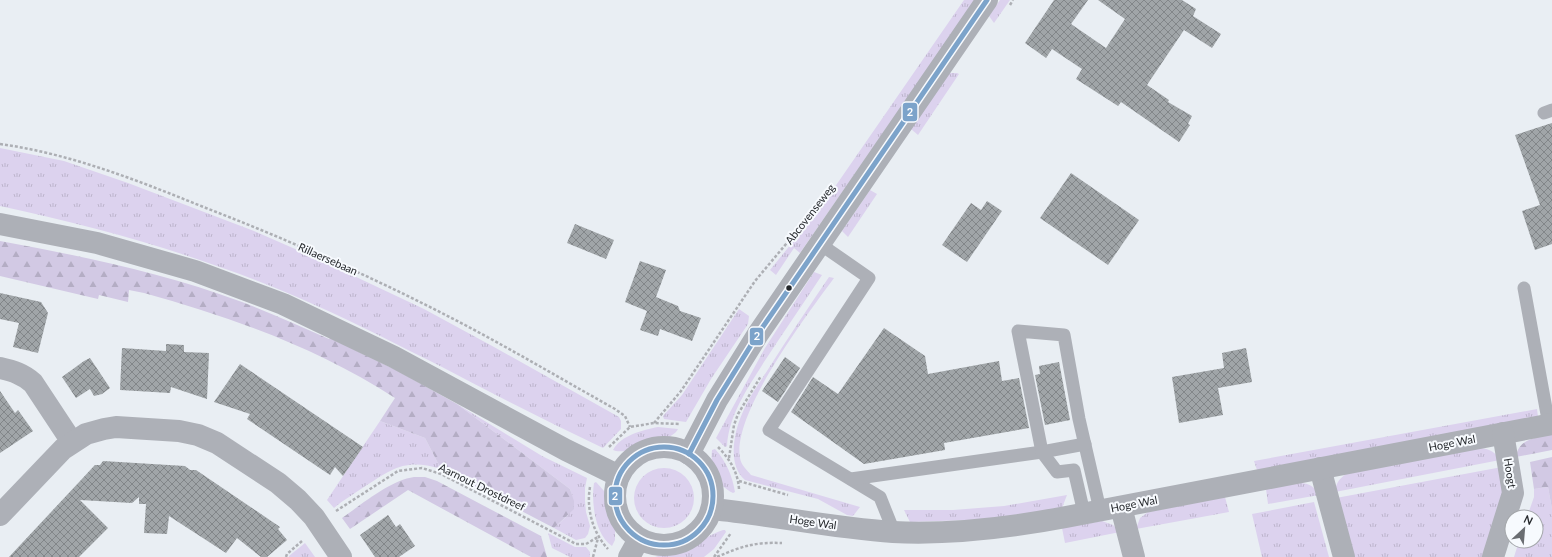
<svg xmlns="http://www.w3.org/2000/svg" width="1552" height="557" font-family="Lato,sans-serif">
  <style>
    .grass { fill: url(#grass-tufts) }
    .forest { fill: url(#forest-firs) }
    .building { fill: url(#building-cross-hatch) }
    .lines { fill: none; stroke-linecap: round; stroke-linejoin: round }
    .path { stroke: #adafb4; stroke-width: 2.5; stroke-dasharray: 3 2; stroke-linecap: butt }
    .service { stroke: #adb0b7; stroke-width: 13 }
    .minor { stroke: #adb0b7; stroke-width: 22 }
    .tertiary { stroke: #adb0b7; stroke-width: 22 }
    .bus-1-casing { stroke: #f7fafe; stroke-width: 8 }
    .bus-1 { stroke: #7ca3ca; stroke-width: 5 }
    .bus-dot { fill: #25282c; stroke: #f7fafe; stroke-width: 1.5 }
    .labels { text-anchor: middle; stroke-width: 4; stroke-linejoin: round; paint-order: stroke }
    .street-label { font-size: 11px; fill: #25282c; stroke: #f7fafe }
    .line-badge { stroke: #f7fafe; stroke-width: 1.5 }
    .badge-label { font-size: 11px; text-anchor: middle; font-weight: bold; fill: #fff }
  </style>
  <defs>
    <pattern id="grass-tufts" width="24" height="20" patternUnits="userSpaceOnUse"><rect width="24" height="20" fill="#dcd2ee"/><path d="M3 7l-1-3M5 7V3M7 7l1-3M15 17l-1-3M17 17v-4M19 17l1-3" fill="none" stroke="#bdb4cc"/></pattern>
    <pattern id="forest-firs" width="22" height="20" patternUnits="userSpaceOnUse"><rect width="22" height="20" fill="#d2c9e4"/><path d="M5 1l3.5 6h-7zM16 11l3.5 6h-7z" fill="#b4adc4"/></pattern>
    <pattern id="building-cross-hatch" width="8" height="8" patternUnits="userSpaceOnUse"><rect width="8" height="8" fill="#a0a5a8"/><path d="M0 0l8 8M0 8l8-8" fill="none" stroke="#828689"/></pattern>
  </defs>
  <rect width="100%" height="100%" fill="#e9eef3"/>
  <!-- grass -->
  <g class="grass">
    <polygon points="964,0 975,0 800,253 794,248 776,275 770,270 821,207"/>
    <polygon points="1000,0 1010,0 994,23 989,16"/>
    <polygon points="949,73 957,73 959,74 918,135 911,129"/>
    <path d="M0 148 64 161 128 183 254 231 318 259 424 309 494 347 619 417 621 421V429L603 448C549 422 495 395 442 367 400 346 358 324 315 305 215 260 108 229 0 206Z"/>
    <polygon points="870,190 877,194 848,237 842,231"/>
    <path d="M814 272 822 275C803 304 783 333 764 362 748 388 729 414 727 446L725 447 716 438 765 348Z"/>
    <path d="M829 277 834 278C807 315 732 413 740 458 741 465 747 470 751 475L860 507 853 516 847 515 818 499 745 480C727 465 734 432 742 414 748 399 758 385 767 371 787 339 808 308 829 277Z"/>
    <polygon points="739,309 749,316 748,324 711,379 686,422 664,419 663,416 682,395"/>
    <path d="M457 404 542 456 587 478 585 488V501L586 512 590 526 588 534 585 538 576 540 554 528C569 514 577 511 570 489Z"/>
    <polygon points="1537,409 1538,417 1257,470 1254,461"/>
    <path d="M380 421 425 438 441 469C406 458 393 468 364 487 354 494 343 500 334 508L327 500Z"/>
    <path d="M658 427 678 429C674 440 623 456 613 450 621 435 643 430 658 427Z"/>
    <path d="M1481 448C1490 449 1495 452 1500 460L1335 492C1336 483 1339 479 1346 474Z"/>
    <path d="M715 449C726 461 732 475 735 492L733 493C716 485 710 468 712 450Z"/>
    <polygon points="1502,467 1505,487 1485,557 1351,557 1336,498"/>
    <circle cx="664" cy="498" r="30"/>
    <path d="M596 482 605 492 608 500 615 528V540L612 546C595 535 591 502 594 483Z"/>
    <path d="M1300 483C1309 483 1315 487 1319 495L1268 504 1266 489Z"/>
    <polygon points="1548,487 1552,509 1552,557 1514,557 1519,541 1536,541 1536,517 1527,517 1534,497 1534,489"/>
    <polygon points="1067,495 1062,508 997,519 910,522 904,510 953,510 1004,506"/>
    <polygon points="1225,497 1229,512 1136,529 1140,518 1148,512"/>
    <polygon points="1314,502 1329,557 1262,557 1252,514"/>
    <polygon points="1102,521 1113,525 1120,532 1065,543 1062,528"/>
    <path d="M723 530H725L726 532 714 549 704 557H655C666 553 678 553 689 548 701 542 710 534 723 530Z"/>
    <polygon points="548,533 575,547 586,547 590,552 590,557 570,557 552,548"/>
    <polygon points="305,543 315,557 289,557 289,556"/>
  </g>
  <!-- forest -->
  <g class="forest">
    <path d="M0 241C82 256 164 273 242 302 271 313 300 326 329 339L330 338 398 371 457 404 570 489 574 501V509L554 528 441 469 425 438 380 421 395 398C318 348 231 317 144 293L129 290 128 302 99 295 98 299 0 276Z"/>
    <path d="M1552 434V450L1516 457C1518 438 1537 438 1552 434Z"/>
    <polygon points="1552,457 1552,509 1548,487 1534,489 1530,462"/>
    <path d="M414 477H425L437 481 541 536 547 557H531L408 490 350 529 342 518C362 504 391 480 414 477Z"/>
  </g>
  <!-- building -->
  <g class="building">
    <polygon points="1054,0 1088,0 1071,24 1106,48 1125,19 1098,0 1182,0 1196,9 1193,16 1221,34 1212,48 1184,30 1147,85 1169,100 1168,102 1192,116 1188,124 1190,125 1179,142 1121,102 1118,106 1076,79 1082,69 1052,49 1046,58 1025,43"/>
    <polygon points="1552,123 1552,244 1535,250 1522,211 1540,205 1515,135"/>
    <polygon points="1071,173 1139,220 1108,265 1040,218"/>
    <polygon points="987,201 1002,211 967,262 942,245 971,203 981,210"/>
    <polygon points="575,224 614,240 606,259 567,243"/>
    <polygon points="640,261 666,270 656,297 678,306 680,311 701,318 692,341 660,329 658,336 640,330 647,311 625,302"/>
    <polygon points="0,293 41,302 48,313 38,353 13,347 19,323 0,319"/>
    <polygon points="884,328 925,356 928,374 999,361 1002,381 1019,378 1029,428 944,443 945,450 864,464 791,412 813,377 838,394"/>
    <polygon points="166,344 184,345 184,352 209,353 207,399 171,387 170,393 120,390 122,348 166,351"/>
    <polygon points="1246,348 1252,382 1218,388 1223,415 1179,423 1172,377 1224,368 1222,353"/>
    <polygon points="785,357 800,368 778,402 762,391"/>
    <polygon points="90,358 110,388 102,394 94,396 90,389 76,398 62,377 84,361"/>
    <polygon points="1059,362 1070,420 1045,425 1035,375 1040,374 1039,366"/>
    <polygon points="240,364 363,447 343,476 335,467 330,475 247,419 250,414 214,402"/>
    <polygon points="0,391 15,413 18,410 33,431 0,453"/>
    <polygon points="103,461 185,466 190,470 196,470 280,527 278,529 287,540 267,557 261,557 237,538 226,553 169,516 167,534 144,533 146,504 139,504 139,497 132,503 80,500 108,528 79,557 9,557 95,465 100,465"/>
    <polygon points="388,515 396,527 400,524 415,546 399,557 375,557 360,535"/>
  </g>
  <g class="lines">
    <!-- path -->
    <g class="path">
      <polyline points="1010,5 1013,0"/>
      <path d="M0 144C72 154 139 181 206 208 294 242 381 281 465 325 516 352 565 381 615 409L625 416 630 427"/>
      <polyline points="654,423 681,391 755,281 807,219"/>
      <polyline points="609,447 630,427 654,423 679,424"/>
      <path d="M718 447C729 458 738 472 739 489"/>
      <polyline points="729,458 734,425 738,414 761,376"/>
      <polyline points="739,481 788,495"/>
      <path d="M590 487C586 509 593 533 608 549"/>
      <polyline points="336,511 398,471 422,468 441,474 576,544 586,544 598,537"/>
      <polyline points="286,557 287,554 302,541"/>
      <polyline points="593,557 598,538"/>
      <polyline points="714,557 731,533"/>
      <path d="M717 557C742 546 755 542 782 543"/>
    </g>
    <!-- service -->
    <g class="service">
      <polyline points="1544,113 1552,110"/>
      <polyline points="820,244 869,278 769,430 880,497 894,532"/>
      <polyline points="1524,288 1549,425"/>
      <polyline points="851,479 1042,452 1018,331 1064,335 1079,419 1100,510"/>
      <polyline points="1084,513 1074,470 1057,472 1042,452 1085,444"/>
    </g>
    <!-- minor -->
    <g class="minor">
      <path d="M0 368C13 371 23 374 33 383L72 442"/>
      <polyline points="1320,468 1344,557"/>
      <polyline points="1121,507 1134,557"/>
      <path d="M712 509C772 515 832 528 893 532 951 535 1008 528 1066 517L1552 424"/>
      <polyline points="0,515 63,449 86,434 104,429 116,427 179,431 198,435 217,443 278,483 298,500 314,517 341,557"/>
      <polyline points="1493,557 1513,493 1503,433"/>
    </g>
    <!-- tertiary -->
    <g class="tertiary">
      <polyline points="0,224 97,243 195,271 283,304 394,357 566,450 619,476"/>
      <circle cx="664" cy="496" r="49"/>
      <polyline points="689,454 717,400 758,334 987,0"/>
      <polyline points="629,557 639,539"/>
    </g>
    <defs>
      <g id="bus-1">
        <circle cx="664" cy="496" r="49"/>
        <polyline points="689,454 717,400 758,334 987,0"/>
      </g>
    </defs>
    <!-- bus-1 casing -->
    <use href="#bus-1" class="bus-1-casing"/>
    <!-- bus-1 -->
    <use href="#bus-1" class="bus-1"/>
  </g>
  <!-- markers -->
  <circle class="bus-dot" cx="789" cy="288" r="3.5"/>
  <g class="labels">
    <!-- street labels -->
    <g class="street-label">
      <text transform="translate(810 214) rotate(-52)" y="4">Abcovenseweg</text>
      <text transform="translate(328 259) rotate(24)" y="4">Rillaersebaan</text>
      <text transform="translate(1452 443) rotate(-11)" y="4">Hoge Wal</text>
      <text transform="translate(1510 473) rotate(81)" y="4">Hoogt</text>
      <text transform="translate(482 487) rotate(26)" y="4">Aarnout Drostdreef</text>
      <text transform="translate(1134 504) rotate(-11)" y="4">Hoge Wal</text>
      <text transform="translate(813 522) rotate(8)" y="4">Hoge Wal</text>
    </g>
  </g>
  <g class="line-badge">
    <rect x="902" y="102" width="16" height="20" rx="4" fill="#7ca3ca"/>
    <rect x="749" y="327" width="15" height="19" rx="4" fill="#7ca3ca"/>
    <rect x="608" y="486" width="15" height="20" rx="4" fill="#7ca3ca"/>
  </g>
  <g class="badge-label">
    <text x="910" y="116">2</text>
    <text x="757" y="340">2</text>
    <text x="615" y="500">2</text>
  </g>
  <!-- north arrow -->
  <g transform="translate(1524 529) rotate(26)"><circle r="19" fill="#f7fafe" stroke="#a3a6aa"/>
  <path d="M0-3L7 15L0 10L-7 15Z" fill="#6a6d72"/>
  <text y="-6" font-size="11" font-weight="bold" text-anchor="middle" fill="#25282c">N</text>
  </g>
</svg>
